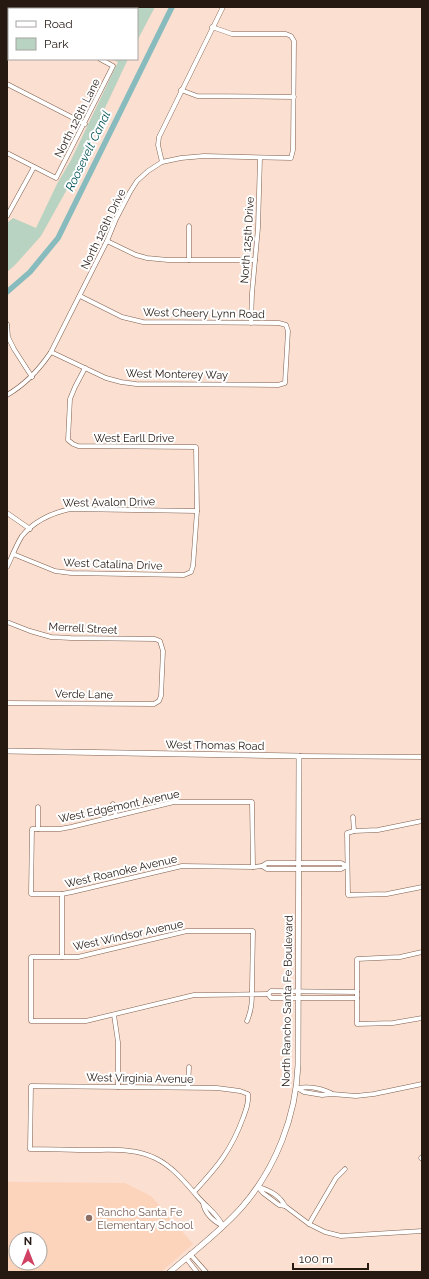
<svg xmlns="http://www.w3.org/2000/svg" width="429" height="1279" font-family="Raleway,sans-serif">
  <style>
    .built { fill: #fcd3bb; fill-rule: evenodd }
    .green { fill: #b8d3c2 }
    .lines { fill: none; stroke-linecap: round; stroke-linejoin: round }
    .canal { stroke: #87bbbd; stroke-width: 5.5 }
    .minor-casing { stroke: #7d5f4e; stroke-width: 5 }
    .tertiary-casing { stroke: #7d5f4e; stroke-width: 6 }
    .minor { stroke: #fff; stroke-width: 4 }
    .tertiary { stroke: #fff; stroke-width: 5 }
    .education-dot { fill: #8d6e63; stroke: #fff; stroke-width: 1.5 }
    .labels { text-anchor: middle; stroke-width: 4; stroke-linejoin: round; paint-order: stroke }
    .street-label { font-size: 11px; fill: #251912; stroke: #fff }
    .education-label { font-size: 11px; fill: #785e54; stroke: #fff; text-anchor: start }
    .water-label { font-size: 12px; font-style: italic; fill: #005154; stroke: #fff }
  </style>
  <rect width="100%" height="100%" fill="#fbdfd0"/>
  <!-- built -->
  <path class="built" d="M7 1182 125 1183 151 1196 193 1244 161 1272H7ZM16 1239H40V1263H16Z"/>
  <!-- green -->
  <g class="green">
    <polygon points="111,7 155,7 137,41 137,9 110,9"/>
    <polygon points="112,59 128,59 66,191 41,236 15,265 7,272 7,223 13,218 36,228 57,184 71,160 118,62"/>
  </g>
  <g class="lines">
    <!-- canal -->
    <polyline class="canal" points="7,292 30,272 58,238 172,7"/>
    <defs>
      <g id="minor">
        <polyline points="103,9 104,7"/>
        <polyline points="7,13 9,14"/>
        <polyline points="7,84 85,124"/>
        <polyline points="181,90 197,96 294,97"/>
        <polyline points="7,153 56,178 113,66 100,59"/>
        <polyline points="162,162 158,145 159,137 223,7"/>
        <polyline points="7,216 34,167"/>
        <polyline points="107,241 136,255 147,258 168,260 255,260"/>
        <polyline points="189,260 189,226"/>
        <polyline points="251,323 252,293 258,228 260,158"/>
        <polyline points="7,324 8,337 14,349 32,377"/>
        <polyline points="51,352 106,378 121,382 136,384 278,385 285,383 288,331 286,325 279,323 143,322 122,317 80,296"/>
        <path d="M7 395C26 384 39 370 51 352L107 241 116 219 130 192 137 181 148 171 162 162 181 158 204 156 291 158 293 150 294 41 291 36 286 34H232L212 27"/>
        <polyline points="7,513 30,529"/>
        <polyline points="13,554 55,571 71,573 184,575 191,572 193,566 197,511 196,447 78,446 73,444 68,440 70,399 75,387 85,368"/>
        <path d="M7 567C12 557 16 545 22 536 34 521 52 513 70 509L197 511"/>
        <polyline points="7,622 30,631 51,637 71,638 155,639 160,641 163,651 161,696 159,701 154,704 7,703"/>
        <polyline points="299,756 422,757"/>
        <polyline points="113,804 116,816"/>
        <polyline points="38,807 38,829 32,829 31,894 62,894 72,892 182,866 253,867 262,866 267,863 341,863 347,866"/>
        <polyline points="353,817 354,831 347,833 348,895 387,894 422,887"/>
        <polyline points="38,829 60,829 71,827 174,802 252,802 253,867"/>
        <polyline points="354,831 378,830 422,821"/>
        <polyline points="262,866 267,869 341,869 347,866"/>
        <polyline points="62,894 62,957"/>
        <polyline points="422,952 400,957 357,959 357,1024 393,1023 422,1018"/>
        <polyline points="268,994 271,991 357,992"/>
        <polyline points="268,994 271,998 357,998"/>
        <polyline points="114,1015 118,1042 118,1087"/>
        <path d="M247 1021C252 1009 252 1001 252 988L253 931H187L78 957H31V1021H86L194 995H201L268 994"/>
        <polyline points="188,1087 189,1067"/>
        <polyline points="297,1088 304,1092 322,1095 332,1094 356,1096 374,1094 422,1084"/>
        <path d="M297 1088C309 1086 321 1088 331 1093"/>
        <polyline points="421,1158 422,1157"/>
        <polyline points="258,1187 263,1193 279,1205 285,1206 309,1224 325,1232 341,1236 422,1231"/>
        <path d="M258 1187C269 1190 280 1196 285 1206"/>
        <path d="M194 1192C217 1167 231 1151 243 1118 246 1110 249 1103 248 1094L240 1091 217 1088 31 1086 30 1149C50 1149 71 1150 91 1150 112 1150 135 1148 155 1158 172 1166 185 1182 197 1196 207 1208 216 1212 223 1226"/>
        <path d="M203 1203C205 1214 213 1221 223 1226"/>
        <polyline points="309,1224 336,1178 345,1169"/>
        <polyline points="190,1254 206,1272"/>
        <polyline points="186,1258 197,1272"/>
      </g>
      <path id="tertiary" d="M7 751 299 756 298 1065C296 1116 276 1168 242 1207 221 1231 194 1251 170 1272"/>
    </defs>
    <!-- minor casing -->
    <use href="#minor" class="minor-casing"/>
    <!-- tertiary casing -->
    <use href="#tertiary" class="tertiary-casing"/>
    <!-- minor -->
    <use href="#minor" class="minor"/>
    <!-- tertiary -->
    <use href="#tertiary" class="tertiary"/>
  </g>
  <!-- markers -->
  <circle class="education-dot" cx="89" cy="1218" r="4"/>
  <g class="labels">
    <!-- street labels -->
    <g class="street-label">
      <text transform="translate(77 118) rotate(-63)" y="4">North 126th Lane</text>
      <text transform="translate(103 229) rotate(-64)" y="4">North 126th Drive</text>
      <text transform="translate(247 240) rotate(-86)" y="4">North 125th Drive</text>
      <text transform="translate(204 313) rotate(1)" y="4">West Cheery Lynn Road</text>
      <text transform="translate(177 374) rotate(1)" y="4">West Monterey Way</text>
      <text x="134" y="442">West Earll Drive</text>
      <text transform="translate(109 502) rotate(-1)" y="4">West Avalon Drive</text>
      <text transform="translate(113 564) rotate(2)" y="4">West Catalina Drive</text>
      <text transform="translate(83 628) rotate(3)" y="4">Merrell Street</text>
      <text transform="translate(84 694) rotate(1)" y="4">Verde Lane</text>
      <text transform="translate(215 745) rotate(1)" y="4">West Thomas Road</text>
      <text transform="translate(119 806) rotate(-12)" y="4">West Edgemont Avenue</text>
      <text transform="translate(121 871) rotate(-13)" y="4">West Roanoke Avenue</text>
      <text transform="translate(128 935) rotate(-12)" y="4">West Windsor Avenue</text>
      <text transform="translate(287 1001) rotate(-89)" y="4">North Rancho Santa Fe Boulevard</text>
      <text transform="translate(140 1078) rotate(1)" y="4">West Virginia Avenue</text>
    </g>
    <!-- education labels -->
    <g class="education-label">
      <text x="97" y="1216">Rancho Santa Fe<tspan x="97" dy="13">Elementary School</tspan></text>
    </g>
    <!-- water labels -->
    <g class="water-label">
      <text transform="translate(88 151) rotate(-64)" y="4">Roosevelt Canal</text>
    </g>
  </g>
  <!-- border -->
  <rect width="429" height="1279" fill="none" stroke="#251912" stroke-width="16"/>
  <!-- legend -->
  <rect x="8" y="8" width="130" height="52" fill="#ffffff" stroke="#a8a3a0"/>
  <rect x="16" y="21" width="20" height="6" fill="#ffffff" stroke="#a8a3a0"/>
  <text x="44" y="28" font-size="12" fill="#251912">Road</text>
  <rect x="16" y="38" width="20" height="12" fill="#b8d3c2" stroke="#a8a3a0"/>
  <text x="44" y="48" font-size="12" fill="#251912">Park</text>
  <!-- north arrow -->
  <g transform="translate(28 1251)"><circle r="19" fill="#ffffff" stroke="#a8a3a0"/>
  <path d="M0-3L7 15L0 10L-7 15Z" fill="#d04163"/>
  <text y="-6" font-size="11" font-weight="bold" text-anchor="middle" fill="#251912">N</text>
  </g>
  <!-- scale -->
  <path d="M293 1263v6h75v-6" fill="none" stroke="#251912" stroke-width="2"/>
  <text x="299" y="1263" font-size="12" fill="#251912" stroke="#ffffff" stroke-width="3" paint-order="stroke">100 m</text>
</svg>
